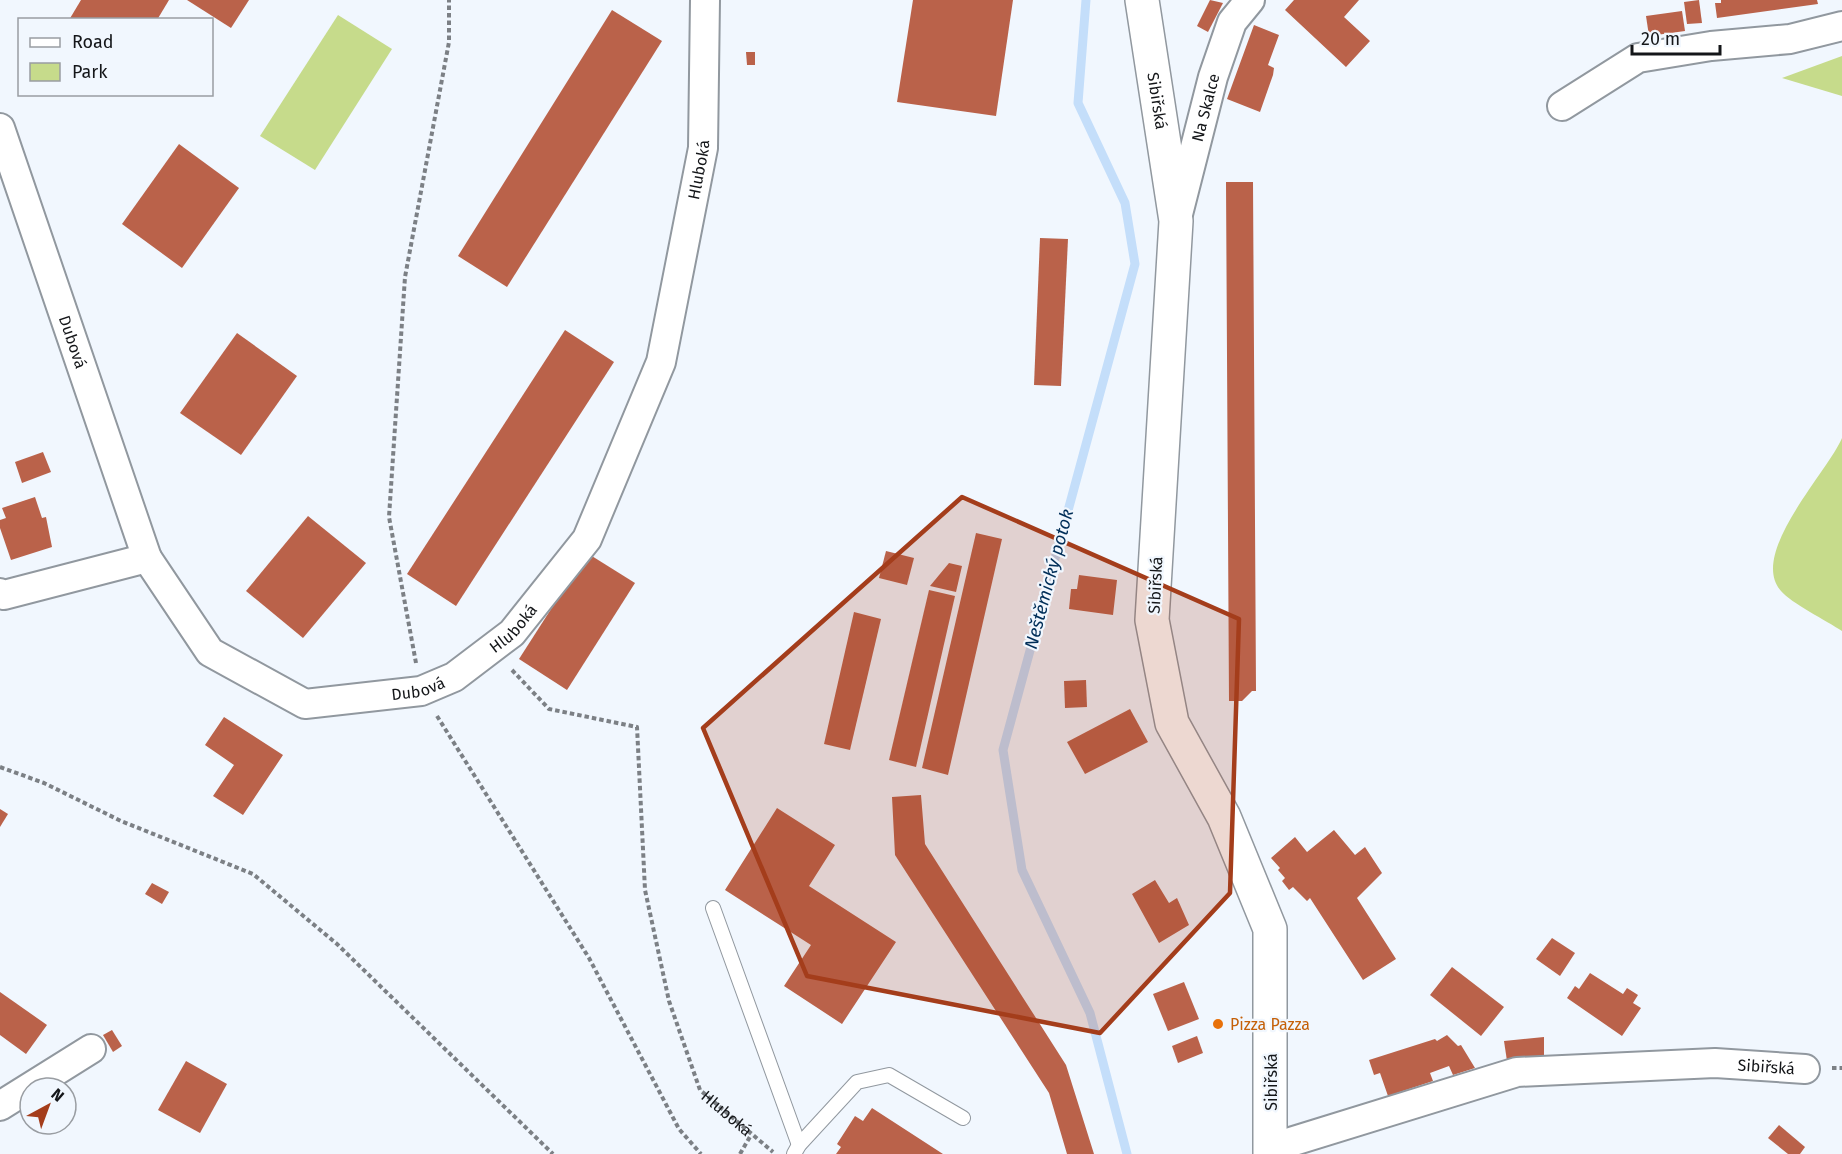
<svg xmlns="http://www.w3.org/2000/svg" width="1842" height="1154" font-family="'Fira Sans',sans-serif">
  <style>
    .green { fill: #c6db8b }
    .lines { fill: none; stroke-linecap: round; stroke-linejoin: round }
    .stream { stroke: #c4defa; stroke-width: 9 }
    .building { fill: #ba624a }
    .service-casing { stroke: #91989f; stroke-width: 16 }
    .minor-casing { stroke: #91989f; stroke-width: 32 }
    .tertiary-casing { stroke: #91989f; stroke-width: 36 }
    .path { stroke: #7c8085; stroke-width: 4; stroke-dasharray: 4.5 3; stroke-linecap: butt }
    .service { stroke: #fff; stroke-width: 14 }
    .minor { stroke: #fff; stroke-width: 28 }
    .tertiary { stroke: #fff; stroke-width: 33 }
    .marked { fill: #a43d1b; fill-opacity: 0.2; stroke: #a43d1b; stroke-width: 4.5; stroke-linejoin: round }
    .food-dot { fill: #e8710a; stroke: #f1f7fe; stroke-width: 2 }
    .labels { text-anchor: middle; stroke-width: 4.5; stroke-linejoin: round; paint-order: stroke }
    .street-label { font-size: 16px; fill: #141619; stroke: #f1f7fe }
    .food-label { font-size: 16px; fill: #c56008; stroke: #f1f7fe; text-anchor: start }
    .water-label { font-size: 18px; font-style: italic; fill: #002e58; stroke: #f1f7fe }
  </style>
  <rect width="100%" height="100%" fill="#f1f7fe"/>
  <!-- green -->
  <g class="green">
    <polygon points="338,15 392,49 315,170 260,136"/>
    <polygon points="1842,56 1842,96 1782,78"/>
    <path d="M1842 438V631C1827 621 1791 603 1781 591 1748 554 1827 473 1842 438Z"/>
  </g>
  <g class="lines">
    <!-- stream -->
    <polyline class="stream" points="1086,0 1078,103 1125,203 1135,264 1003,750 1022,870 1090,1013 1127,1154"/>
  </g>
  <!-- building -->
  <g class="building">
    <polygon points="81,0 169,0 157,20 69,20"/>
    <polygon points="187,0 249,0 231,28"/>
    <polygon points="913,0 1013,0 996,116 897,102"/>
    <polygon points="1210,0 1223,3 1208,32 1197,26"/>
    <polygon points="1294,0 1359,0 1344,17 1370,41 1346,67 1285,10"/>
    <polygon points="1699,0 1702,23 1687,24 1684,2"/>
    <polygon points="1721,0 1817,0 1818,4 1717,18 1715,3 1721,3"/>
    <polygon points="612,10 662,41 507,287 458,256"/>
    <polygon points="1682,11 1685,31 1649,36 1646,16"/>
    <polygon points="1254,25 1279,35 1268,65 1274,68 1273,75 1260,112 1227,99"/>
    <polygon points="746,52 755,52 755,65 747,65"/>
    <polygon points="179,144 239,188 182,268 122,224"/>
    <polygon points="1226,182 1253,182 1256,691 1252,691 1242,701 1229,701"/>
    <polygon points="1040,238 1068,239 1061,386 1034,385"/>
    <polygon points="565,330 614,362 456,606 407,574"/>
    <polygon points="237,333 297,376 241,455 180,413"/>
    <polygon points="43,452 51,472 22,483 15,462"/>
    <polygon points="35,497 42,518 46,517 52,547 11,560 0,528 0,520 6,518 2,508"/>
    <polygon points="308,516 366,563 303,638 246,591"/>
    <polygon points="976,533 1002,539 948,775 922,768"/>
    <polygon points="886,551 914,558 907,585 879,578"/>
    <polygon points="587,553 635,583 567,690 519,659"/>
    <polygon points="949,563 962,566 956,592 930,586"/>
    <polygon points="1079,575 1117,580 1113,615 1069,609 1071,589 1077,589"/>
    <polygon points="929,590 955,596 916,767 889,760"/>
    <polygon points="854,612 881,619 850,750 824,744"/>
    <polygon points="1086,680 1087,707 1065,708 1064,681"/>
    <polygon points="1130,709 1148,742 1085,774 1067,742"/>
    <polygon points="224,717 283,755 243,815 213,796 234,765 205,745"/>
    <polygon points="921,795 925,844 1066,1065 1094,1154 1067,1154 1049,1093 895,855 892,797"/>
    <polygon points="777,808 835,845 809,886 896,942 842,1024 784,986 811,945 725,890"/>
    <polygon points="0,809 8,814 0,827"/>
    <polygon points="1334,830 1355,855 1365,847 1382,873 1357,898 1396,959 1363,980 1310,898 1307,901 1293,887 1289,890 1282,881 1285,878 1278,870 1280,868 1271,858 1295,837 1307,852"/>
    <polygon points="1155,880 1169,903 1177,898 1189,925 1159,943 1132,894"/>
    <polygon points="152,883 169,892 162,904 145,894"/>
    <polygon points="1552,938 1575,953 1560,976 1536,959"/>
    <polygon points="1452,967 1504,1007 1481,1036 1430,995"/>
    <polygon points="1590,973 1623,994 1627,988 1638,995 1633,1003 1641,1008 1622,1036 1567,998 1575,986 1579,989"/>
    <polygon points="1184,982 1199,1019 1168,1031 1153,994"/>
    <polygon points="0,992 47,1025 26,1054 0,1035"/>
    <polygon points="112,1030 122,1046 113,1052 103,1035"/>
    <polygon points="1447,1035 1458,1046 1461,1045 1475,1068 1453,1075 1449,1066 1430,1073 1433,1081 1388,1096 1380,1073 1374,1075 1369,1060 1435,1039 1437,1041"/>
    <polygon points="1197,1036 1203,1053 1178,1063 1172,1046"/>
    <polygon points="1544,1037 1544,1059 1507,1061 1504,1041"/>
    <polygon points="186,1061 227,1084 200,1133 158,1110"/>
    <polygon points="872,1108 943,1154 836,1154 841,1147 837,1144 855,1116 863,1121"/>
    <polygon points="1779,1125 1805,1147 1800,1154 1788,1154 1768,1138"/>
  </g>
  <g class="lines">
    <defs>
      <g id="service">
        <polyline points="713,908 799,1145"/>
        <polyline points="794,1154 799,1145 857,1082 889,1075 963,1118"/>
      </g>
      <g id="minor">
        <polyline points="1562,106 1638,58 1711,46 1790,39 1842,26"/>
        <path id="s2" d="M0 128 147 558"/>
        <path id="s3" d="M1177 218 1213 77 1232 22 1250 0"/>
        <path id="s4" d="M0 593 4 595 147 558 210 652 305 704 421 691 454 677 512 633 587 539 661 362 703 148 705 0"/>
        <polyline points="0,1106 91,1049"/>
        <path id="s5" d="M1271 1148 1517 1072 1715 1063 1805 1069"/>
      </g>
      <g id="tertiary">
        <path id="s6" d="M1142 0 1176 221 1152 620 1172 723 1224 817 1270 929V1154"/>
      </g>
    </defs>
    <!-- service casing -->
    <use href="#service" class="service-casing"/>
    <!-- minor casing -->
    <use href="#minor" class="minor-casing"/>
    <!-- tertiary casing -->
    <use href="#tertiary" class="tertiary-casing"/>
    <!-- path -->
    <g class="path">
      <polyline points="416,663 389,517 405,277 449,42 449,0"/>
      <path id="s1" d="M512 670 549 709 637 727 645 890 669 1001 700 1090 773 1152"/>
      <polyline points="437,716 589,958 679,1129 701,1154"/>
      <polyline points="0,767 44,783 121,821 253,874 337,944 553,1154"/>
      <polyline points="1832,1068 1842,1068"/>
      <polyline points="740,1154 751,1135"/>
    </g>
    <!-- service -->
    <use href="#service" class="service"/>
    <!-- minor -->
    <use href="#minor" class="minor"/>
    <!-- tertiary -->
    <use href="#tertiary" class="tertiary"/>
  </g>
  <!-- marked area -->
  <path class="marked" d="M962 497 1239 619 1230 893 1100 1033 807 976 703 728Z"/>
  <!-- markers -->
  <circle class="food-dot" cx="1218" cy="1024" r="6"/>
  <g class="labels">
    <!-- street labels -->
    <g class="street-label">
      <text dy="6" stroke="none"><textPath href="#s6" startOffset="102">Sibiřská</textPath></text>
      <text dy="6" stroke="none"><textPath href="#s3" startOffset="114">Na Skalce</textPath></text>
      <text dy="6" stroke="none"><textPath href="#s4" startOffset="1107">Hluboká</textPath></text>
      <text dy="6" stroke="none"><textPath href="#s2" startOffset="226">Dubová</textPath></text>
      <text transform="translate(1155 585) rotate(-87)" y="6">Sibiřská</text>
      <text dy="6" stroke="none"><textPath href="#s4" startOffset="603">Hluboká</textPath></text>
      <text dy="6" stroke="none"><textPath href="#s4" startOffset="488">Dubová</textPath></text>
      <text dy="6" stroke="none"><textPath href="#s5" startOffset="507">Sibiřská</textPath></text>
      <text transform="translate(1271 1082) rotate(-90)" y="6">Sibiřská</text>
      <text dy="6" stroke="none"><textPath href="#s1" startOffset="550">Hluboká</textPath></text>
    </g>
    <!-- food labels -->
    <g class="food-label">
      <text x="1230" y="1030">Pizza Pazza</text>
    </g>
    <!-- water labels -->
    <g class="water-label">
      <text transform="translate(1049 579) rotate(-75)" y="6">Neštěmický potok</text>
    </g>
  </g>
  <!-- legend -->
  <rect x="18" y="18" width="195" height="78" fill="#f1f7fe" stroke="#999da2" stroke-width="1.5"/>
  <rect x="30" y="38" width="30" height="9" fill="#ffffff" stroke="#999da2" stroke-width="1.5"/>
  <text x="72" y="48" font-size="18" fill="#141619">Road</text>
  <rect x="30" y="63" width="30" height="18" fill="#c6db8b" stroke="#999da2" stroke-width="1.5"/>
  <text x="72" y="78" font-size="18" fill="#141619">Park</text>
  <!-- north arrow -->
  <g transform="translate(48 1106) rotate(41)"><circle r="28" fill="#f1f7fe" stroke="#999da2" stroke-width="1.5"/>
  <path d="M0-4.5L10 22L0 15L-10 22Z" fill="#a43d1b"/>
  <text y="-9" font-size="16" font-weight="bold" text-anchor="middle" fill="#141619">N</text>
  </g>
  <!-- scale -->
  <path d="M1632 45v9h88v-9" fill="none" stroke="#141619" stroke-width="3"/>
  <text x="1641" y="45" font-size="18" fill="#141619" stroke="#f1f7fe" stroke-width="4.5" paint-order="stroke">20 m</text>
</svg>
